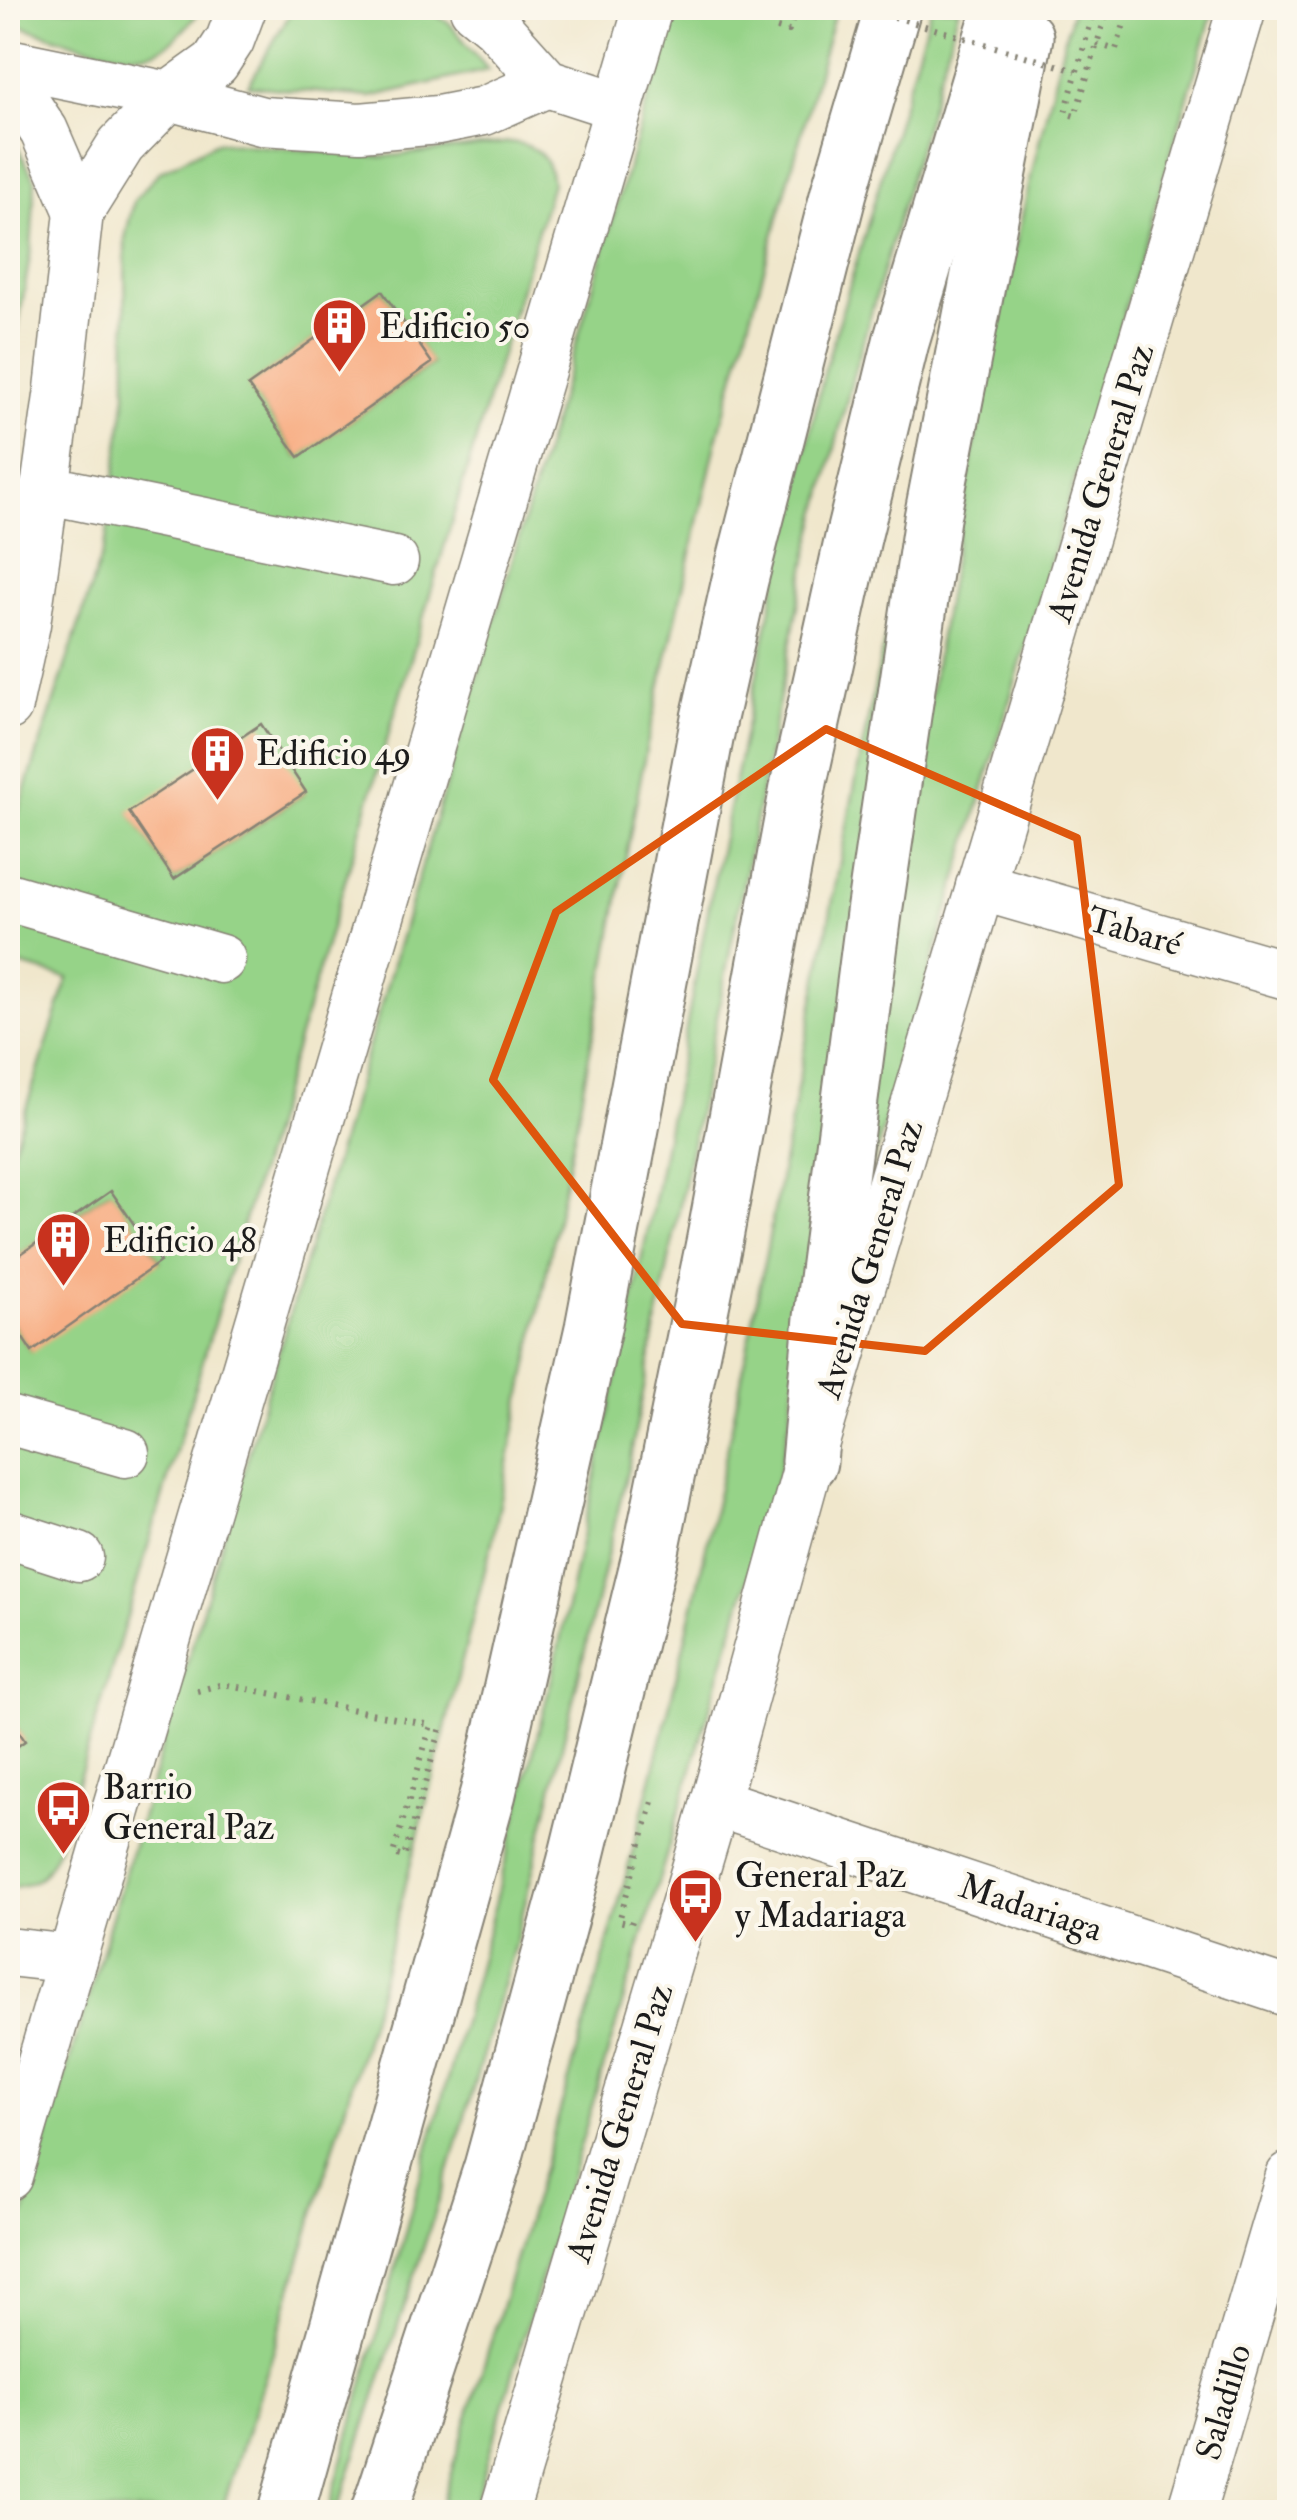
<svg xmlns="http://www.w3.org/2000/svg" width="1297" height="2520" font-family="'IM FELL Double Pica',serif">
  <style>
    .green { fill: #96d388; stroke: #597852; stroke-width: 2.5; fill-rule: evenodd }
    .building { fill: #f8b087 }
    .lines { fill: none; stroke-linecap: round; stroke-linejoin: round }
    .minor-casing { stroke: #868274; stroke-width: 51 }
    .highway-casing { stroke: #868274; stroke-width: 59 }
    .path { stroke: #868274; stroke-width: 6; stroke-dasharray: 2.5 8; stroke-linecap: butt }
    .minor { stroke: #fff; stroke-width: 48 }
    .highway { stroke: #fff; stroke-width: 55 }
    .path-bridge { stroke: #868274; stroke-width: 6; stroke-dasharray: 2.5 8; stroke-linecap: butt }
    .marked { fill: none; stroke: #de560d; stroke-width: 8; stroke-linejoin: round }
    .labels { text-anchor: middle; stroke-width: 8; stroke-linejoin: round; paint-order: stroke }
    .poi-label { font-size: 35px; fill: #1c1c1c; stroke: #fbf7ec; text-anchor: start }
    .street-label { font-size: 35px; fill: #1c1c1c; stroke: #fbf7ec }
  </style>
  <rect width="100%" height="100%" fill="#fbf7ec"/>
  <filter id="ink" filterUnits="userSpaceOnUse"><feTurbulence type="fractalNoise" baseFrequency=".01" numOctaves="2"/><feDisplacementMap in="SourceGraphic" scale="20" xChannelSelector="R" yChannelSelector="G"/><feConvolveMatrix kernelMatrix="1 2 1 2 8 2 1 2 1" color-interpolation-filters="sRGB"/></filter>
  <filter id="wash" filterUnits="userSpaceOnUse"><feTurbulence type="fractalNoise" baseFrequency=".0048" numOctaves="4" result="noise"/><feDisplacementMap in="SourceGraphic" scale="40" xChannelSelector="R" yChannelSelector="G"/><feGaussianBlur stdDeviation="2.25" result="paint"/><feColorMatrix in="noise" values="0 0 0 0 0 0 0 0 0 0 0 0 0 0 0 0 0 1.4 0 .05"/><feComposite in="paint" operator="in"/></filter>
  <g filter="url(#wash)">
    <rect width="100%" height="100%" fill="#f0e7cc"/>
    <!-- green -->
    <g class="green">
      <path d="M8 8H203C190 22 176 42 158 50 128 65 41 32 8 22Z"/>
      <polygon points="293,8 425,8 450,24 488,70 370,97 248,86"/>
      <polygon points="675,8 836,8 716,443 646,749 576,1126 493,1538 376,2002 273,2353 221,2512 8,2512 8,2269"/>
      <polygon points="931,8 959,8 853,376 808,554 629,1464 516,1941 450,2167 343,2493 335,2512 328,2512 487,1935 553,1673 656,1191 709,905 783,549 825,369"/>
      <path d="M1073 8H1214L870 1173 857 1168C916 779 971 389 1073 8Z"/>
      <polygon points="8,129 35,180 31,250 8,387"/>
      <path d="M217 142 382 157 511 142C538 146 549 156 552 183L59 1846C46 1875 41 1884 8 1888V1753L24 1741 8 1715V1316L31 1351 160 1261 110 1191 8 1263V1164L68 978 8 962V844L106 541 126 394 125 238 134 201 158 173ZM382 291 432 364 298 457 249 386ZM305 793 174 879 130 812Z"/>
      <path d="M906 540 790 1419 779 1474 472 2512H439C526 2226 615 1941 683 1649 769 1282 824 908 906 540Z"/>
    </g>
    <g id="blocks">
      <!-- building -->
      <g class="building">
        <polygon points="382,291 432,363 299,457 248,386"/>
        <polygon points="261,724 306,792 174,879 129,812"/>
        <polygon points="111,1191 160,1262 32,1352 8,1316 8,1263"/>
        <polygon points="8,1715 25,1741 8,1753"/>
      </g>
    </g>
  </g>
  <g filter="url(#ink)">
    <use href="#blocks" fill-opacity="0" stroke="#868274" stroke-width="2.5"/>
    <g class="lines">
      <defs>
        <g id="minor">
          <polyline points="474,8 496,26 547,83 618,106"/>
          <polyline points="8,63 169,96 262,121 360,127 438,120 484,111 547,83"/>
          <polyline points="8,77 44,131 79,212"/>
          <polyline points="44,489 394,561"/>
          <polyline points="8,706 26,624 59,389 79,212 121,145 169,96 215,63 230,40 242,8"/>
          <polyline points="980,886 1290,976"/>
          <polyline points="8,897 221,959"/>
          <polyline points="8,1420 125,1453"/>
          <polyline points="8,1534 79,1557"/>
          <polyline points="715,1802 1290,1993"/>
          <polyline points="8,1952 72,1959"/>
          <polyline points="8,2176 648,8"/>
          <polyline points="504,2512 706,1835 809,1462 1242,8"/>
          <polyline points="1191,2512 1290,2176"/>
        </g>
        <g id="highway">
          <polyline points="809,1462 822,1318 874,913 932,518 1025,37"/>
          <polyline points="286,2512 488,1793 593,1328 709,718 740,580 839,192 893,8"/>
          <polyline points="379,2512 492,2167 575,1863 650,1556 714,1243 800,777 853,538 901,342 1001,8"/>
        </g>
      </defs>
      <!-- minor casing -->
      <use href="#minor" class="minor-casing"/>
      <!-- highway casing -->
      <use href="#highway" class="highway-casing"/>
      <!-- path -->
      <g class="path">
        <polyline points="783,8 777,28 789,31 796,8"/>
        <polyline points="1095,8 1065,113 1075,116 1108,8"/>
        <polyline points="1097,44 1116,50 1129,8"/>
        <polyline points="197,1691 223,1684 431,1725 393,1854 404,1857 441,1727"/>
        <polyline points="632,1921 631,1924 619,1921 654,1798"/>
      </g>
      <!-- minor -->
      <use href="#minor" class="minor"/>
      <!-- highway -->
      <use href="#highway" class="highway"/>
      <!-- path-bridge -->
      <polyline class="path-bridge" points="864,8 1076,71"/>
    </g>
  </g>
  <!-- marked area -->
  <path class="marked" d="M826 729 1077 838 1119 1185 925 1351 682 1324 493 1080 556 912Z"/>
  <!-- icons -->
  <defs>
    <symbol id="building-pin" viewBox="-11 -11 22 30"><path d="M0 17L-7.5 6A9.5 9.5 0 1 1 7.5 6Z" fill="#c8321e" stroke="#fbf7ec"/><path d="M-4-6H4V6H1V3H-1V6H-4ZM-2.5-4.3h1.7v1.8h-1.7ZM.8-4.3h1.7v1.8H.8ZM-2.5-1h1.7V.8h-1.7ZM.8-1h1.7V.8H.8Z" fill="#fff"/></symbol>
    <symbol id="bus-pin" viewBox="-11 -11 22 30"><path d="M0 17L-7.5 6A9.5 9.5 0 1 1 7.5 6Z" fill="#c8321e" stroke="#fbf7ec"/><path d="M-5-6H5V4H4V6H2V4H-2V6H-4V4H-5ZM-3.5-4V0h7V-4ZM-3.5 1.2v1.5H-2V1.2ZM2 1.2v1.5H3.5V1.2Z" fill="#fff"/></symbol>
  </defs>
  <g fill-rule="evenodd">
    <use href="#building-pin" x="308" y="294" width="63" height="86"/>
    <use href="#building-pin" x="186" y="722" width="63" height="86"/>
    <use href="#building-pin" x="32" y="1208" width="63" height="86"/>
    <use href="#bus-pin" x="32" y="1776" width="63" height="86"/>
    <use href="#bus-pin" x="664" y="1864" width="63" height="86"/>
  </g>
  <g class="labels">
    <!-- poi labels -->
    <g class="poi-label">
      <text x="379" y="338">Edificio 50</text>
      <text x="256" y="765">Edificio 49</text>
      <text x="103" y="1252">Edificio 48</text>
      <text x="103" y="1799">Barrio<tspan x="103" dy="40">General Paz</tspan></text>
      <text x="735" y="1887">General Paz<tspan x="735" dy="40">y Madariaga</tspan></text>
    </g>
    <!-- street labels -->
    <g class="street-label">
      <text transform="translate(1100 483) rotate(-73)" y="12">Avenida General Paz</text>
      <text transform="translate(1135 931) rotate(16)" y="12">Tabaré</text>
      <text transform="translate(869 1259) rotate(-73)" y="12">Avenida General Paz</text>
      <text transform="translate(1031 1907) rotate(18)" y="12">Madariaga</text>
      <text transform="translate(619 2123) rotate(-73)" y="12">Avenida General Paz</text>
      <text transform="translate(1223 2402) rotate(-74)" y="12">Saladillo</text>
    </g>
  </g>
  <!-- margin -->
  <rect width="1297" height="2520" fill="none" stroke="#fbf7ec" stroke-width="40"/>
</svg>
